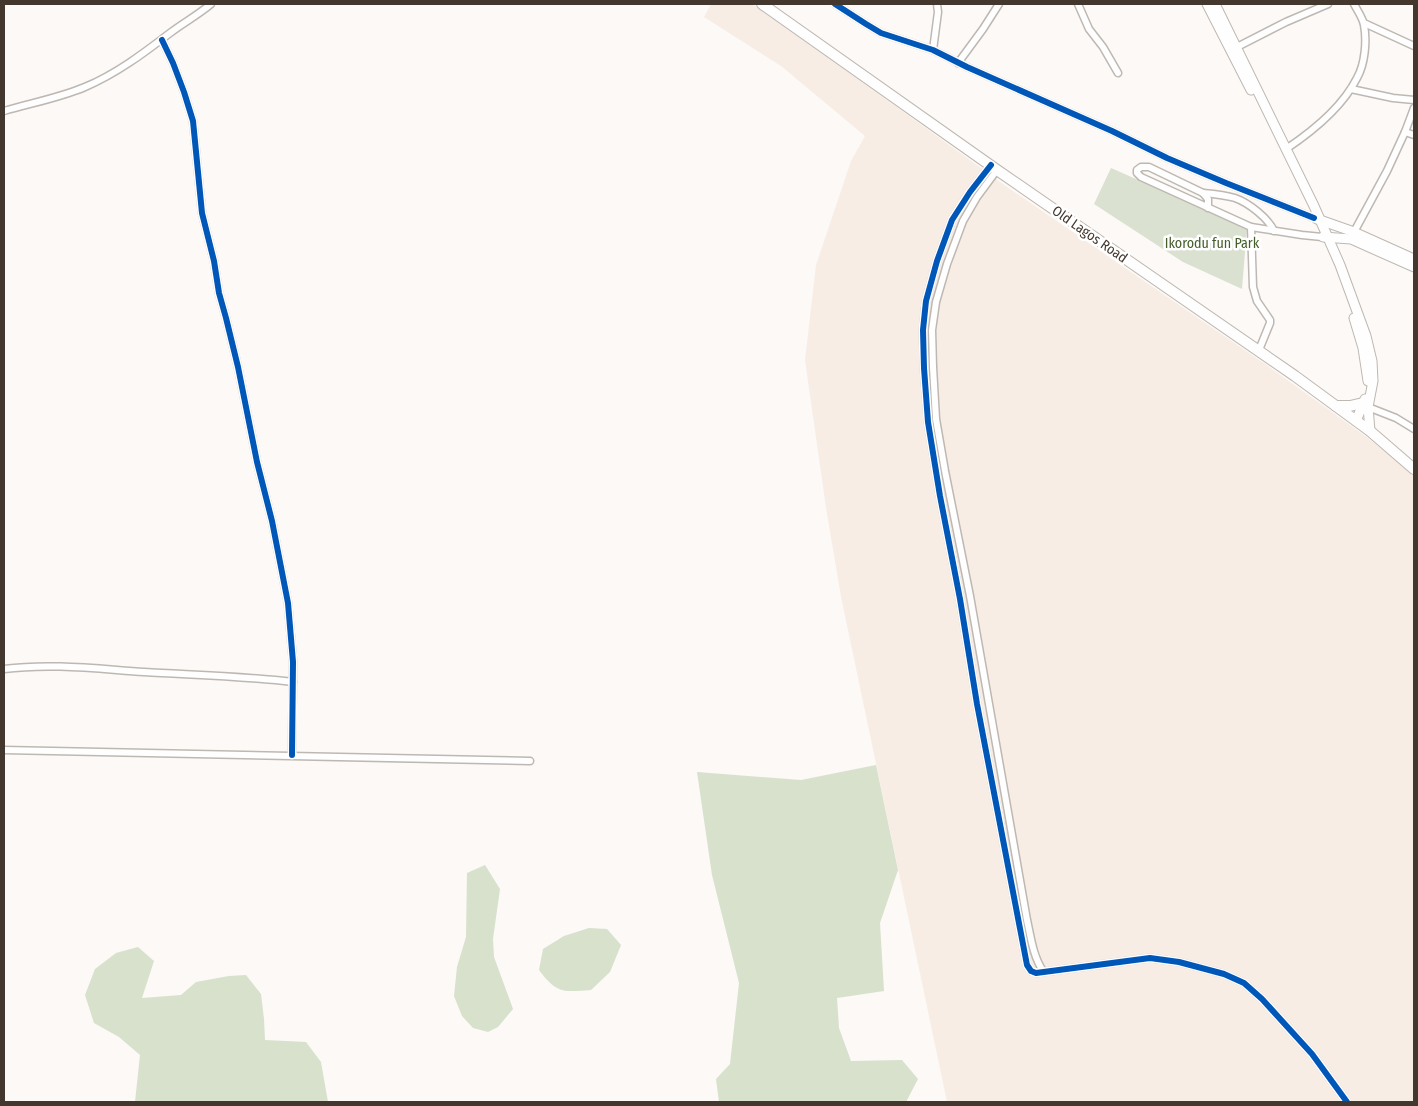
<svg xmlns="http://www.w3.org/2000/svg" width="1418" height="1106" font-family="'Fira Sans Condensed',sans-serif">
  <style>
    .built { fill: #f7ede5 }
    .green { fill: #dae1d1 }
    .forest { fill: #d7e1cc }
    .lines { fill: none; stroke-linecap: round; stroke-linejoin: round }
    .street-casing { stroke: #beb8b2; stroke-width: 9 }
    .secondary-casing { stroke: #beb8b2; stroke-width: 11 }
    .primary-casing { stroke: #beb8b2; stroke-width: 12 }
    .street { stroke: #fffefe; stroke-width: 6 }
    .secondary { stroke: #fffefe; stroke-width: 9 }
    .primary { stroke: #fffefe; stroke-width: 10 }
    .cycleway-casing { stroke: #fff; stroke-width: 9 }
    .cycleway { stroke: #0057b8; stroke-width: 6 }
    .labels { text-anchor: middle; stroke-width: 5; stroke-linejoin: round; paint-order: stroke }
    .street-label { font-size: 14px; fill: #44382e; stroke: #fff }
    .park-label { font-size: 14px; fill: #445f2a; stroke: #fff }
  </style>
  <rect width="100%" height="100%" fill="#fcf9f6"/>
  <!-- built -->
  <polygon class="built" points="711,4 752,4 898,108 1010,189 1268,366 1368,438 1414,475 1414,1102 947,1102 841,597 826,508 805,360 816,265 851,161 865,136 781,66 704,17"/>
  <!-- green -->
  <polygon class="green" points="1111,168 1247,228 1242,289 1183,262 1094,204"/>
  <!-- forest -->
  <g class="forest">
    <polygon points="876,765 898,870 880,923 884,991 837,998 839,1028 851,1061 902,1060 918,1079 906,1102 719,1102 716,1079 730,1064 739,983 712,875 697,772 801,780"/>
    <polygon points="485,865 500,889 493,939 494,957 513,1009 498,1027 488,1032 473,1028 462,1016 454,996 457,967 466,937 467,873"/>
    <path d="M589 928 607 929 621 945 610 972 591 990C563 992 557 994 539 970L543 949 564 936Z"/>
    <polygon points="138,947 154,961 142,998 181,995 196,982 229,976 246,975 261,994 264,1019 265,1040 306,1042 321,1062 328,1102 135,1102 140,1055 119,1037 94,1023 85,995 95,969 116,953"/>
  </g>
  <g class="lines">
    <defs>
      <g id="street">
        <polyline points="835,4 866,24 881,33 933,50 967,67 1112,131 1167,158 1226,183 1314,218"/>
        <polyline points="1078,4 1089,29 1103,47 1118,73"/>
        <polyline points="1364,23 1414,46"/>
        <polyline points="162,40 173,63 184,92 193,121 202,213 214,261 219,293 226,318 238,367 257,462 272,521 288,603 293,662 292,755"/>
        <polyline points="1237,47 1286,22 1328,4"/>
        <polyline points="933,50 938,12 937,4"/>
        <polyline points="958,63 983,29 999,4"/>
        <polyline points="1351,89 1393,98 1414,100"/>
        <path d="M4 111C31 103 59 98 85 87 116 74 144 53 170 33 183 23 198 15 211 4"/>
        <polyline points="1405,132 1414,135"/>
        <path d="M1286 149C1313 131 1342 108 1357 78 1365 64 1367 41 1364 25 1363 18 1357 10 1354 4"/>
        <polyline points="991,165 970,192 952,220 937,261 926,301 923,330 924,368 928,422 940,496 960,599 977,704 1027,965 1031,971 1036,973 1150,958 1179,962 1224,974 1244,983 1262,999 1312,1054 1347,1102"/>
        <path d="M997 170 977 197 963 221 947 264 936 302 932 330 933 367 936 419 945 471 970 596 1027 920C1031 938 1033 956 1043 971"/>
        <path d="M1203 193C1214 194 1225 195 1235 198 1249 203 1268 218 1274 231"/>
        <polyline points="1208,208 1208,199 1203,193 1149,167 1141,167 1137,170 1137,173 1141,177 1251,227 1302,235 1322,237"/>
        <polyline points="1251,227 1253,287 1257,301 1270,320 1270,323 1259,350"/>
        <polyline points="1354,232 1387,171 1405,132 1414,108"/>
        <polyline points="1368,407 1396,418 1414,429"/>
        <path d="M4 669C51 663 98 669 144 672 194 675 243 676 293 682"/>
        <polyline points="4,750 530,761"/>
      </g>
      <g id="secondary">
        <polyline points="1207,4 1251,90"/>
        <polyline points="1215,4 1314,206 1340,265 1366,336 1372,361 1373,381 1368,407 1370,431"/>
        <polyline points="1317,219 1354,232 1414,259"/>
        <polyline points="1323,237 1351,239 1414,267"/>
        <polyline points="1354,318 1363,348 1368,381"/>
        <polyline points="1356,421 1365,399"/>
      </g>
      <g id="primary">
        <polyline points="762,4 997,170 1295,376 1370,431 1414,469"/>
        <polyline points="1336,406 1350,406 1363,403"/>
      </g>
    </defs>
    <!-- street casing -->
    <use href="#street" class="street-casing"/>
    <!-- secondary casing -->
    <use href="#secondary" class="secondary-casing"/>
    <!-- primary casing -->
    <use href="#primary" class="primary-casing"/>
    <!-- street -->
    <use href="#street" class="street"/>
    <!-- secondary -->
    <use href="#secondary" class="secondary"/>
    <!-- primary -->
    <use href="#primary" class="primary"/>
    <defs>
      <g id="cycleway">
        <polyline points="835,4 866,24 881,33 933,50 967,67 1112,131 1167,158 1226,183 1314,218"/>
        <polyline points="162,40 173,63 184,92 193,121 202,213 214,261 219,293 226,318 238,367 257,462 272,521 288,603 293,662 292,755"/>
        <polyline points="991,165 970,192 952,220 937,261 926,301 923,330 924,368 928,422 940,496 960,599 977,704 1027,965 1031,971 1036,973 1150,958 1179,962 1224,974 1244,983 1262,999 1312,1054 1347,1102"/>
      </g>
    </defs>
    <!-- cycleway casing -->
    <use href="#cycleway" class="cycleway-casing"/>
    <!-- cycleway -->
    <use href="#cycleway" class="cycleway"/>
  </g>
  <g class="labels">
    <!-- street labels -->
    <g class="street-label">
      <text transform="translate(1090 234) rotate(35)" y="5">Old Lagos Road</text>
    </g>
    <!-- park labels -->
    <g class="park-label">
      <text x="1212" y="248">Ikorodu fun Park</text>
    </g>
  </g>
  <!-- border -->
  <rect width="1418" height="1106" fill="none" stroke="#44382e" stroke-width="10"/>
</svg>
